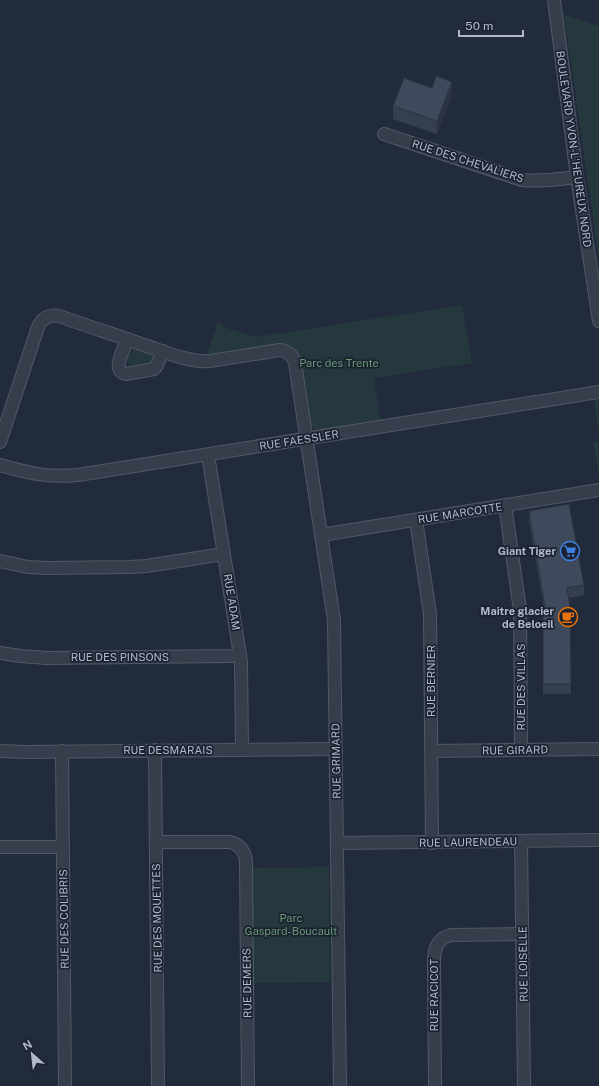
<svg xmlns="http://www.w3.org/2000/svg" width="599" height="1086" font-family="'Public Sans',sans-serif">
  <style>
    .green { fill: #24383d }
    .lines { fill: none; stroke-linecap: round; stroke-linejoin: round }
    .minor-casing { stroke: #515867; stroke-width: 14 }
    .minor { stroke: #363e4c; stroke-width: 12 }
    .wall { fill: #353f4e }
    .shaded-wall { fill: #2b3340 }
    .building { fill: #3e495b; stroke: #2b3340 }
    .labels { text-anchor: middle; stroke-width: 3.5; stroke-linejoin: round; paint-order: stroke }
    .street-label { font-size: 11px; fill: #b2b8c8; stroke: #1b2331 }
    .park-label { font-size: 11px; fill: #689a77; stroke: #1b2331 }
    .poi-label { font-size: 11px; font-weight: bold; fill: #b2b8c8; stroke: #1b2331; text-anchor: end }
  </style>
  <rect width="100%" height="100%" fill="#222b3c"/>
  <!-- green -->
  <g class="green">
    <polygon points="564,14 599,26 599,258 598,253"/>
    <polygon points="462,305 472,363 374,378 380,420 319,430 314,429 311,425 301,362 280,344 207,355 218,321 224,327 256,337"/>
    <path d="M136 349 150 353 153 358C150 366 136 369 129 365 125 359 130 351 136 349Z"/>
    <polygon points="599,400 599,437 594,401"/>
    <polygon points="593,442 599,442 599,477"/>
    <polygon points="329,867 330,982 253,983 251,868"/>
  </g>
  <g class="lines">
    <defs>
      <g id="minor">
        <polyline points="554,0 577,177 599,321"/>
        <path d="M384 134 522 180C540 182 559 179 577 177"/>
        <path d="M128 339C125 345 117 363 119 368 120 373 123 373 126 374L154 369 157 365 163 351"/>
        <path d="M0 442 38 327C42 318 49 314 59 316 87 326 116 335 144 345 163 351 190 363 210 361L280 350C288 351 293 356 295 363L334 620 340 1086"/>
        <polyline points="208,455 241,661 242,750"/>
        <path d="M0 465C28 473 48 478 78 475L599 392"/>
        <polyline points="505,505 520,610 521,750"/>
        <polyline points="416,520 430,614 432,843"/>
        <polyline points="321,535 599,490"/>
        <polyline points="0,561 28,567 47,568 130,567 146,566 224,554"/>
        <polyline points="0,653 20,656 47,658 230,656 240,655"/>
        <polyline points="155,750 158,1086"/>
        <polyline points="0,751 25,752 336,749"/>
        <polyline points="62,751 65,1086"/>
        <polyline points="431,751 599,749"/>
        <polyline points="521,841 524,1086"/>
        <path d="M156 842H230C239 844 244 850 246 860L248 1086"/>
        <polyline points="337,843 599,840"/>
        <polyline points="0,847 63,847"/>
        <path d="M435 1086 434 961C434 948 438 938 451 935L522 934"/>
      </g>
    </defs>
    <!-- minor casing -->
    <use href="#minor" class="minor-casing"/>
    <!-- minor -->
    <use href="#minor" class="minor"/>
  </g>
  <!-- wall -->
  <g class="wall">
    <polygon points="452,95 437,134 393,119 393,106"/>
    <polygon points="529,511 584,585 584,595 569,598 570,607 571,694 543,694 544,608 529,521"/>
  </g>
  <!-- shaded-wall -->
  <polygon class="shaded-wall" points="452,82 452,95 437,134 437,121"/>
  <!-- building -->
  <g class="building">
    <polygon points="436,76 452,82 437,121 393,106 404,78 432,88"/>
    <polygon points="569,504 584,585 567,588 570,607 571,684 543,684 543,608 545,607 529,511"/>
  </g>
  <!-- icons -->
  <defs>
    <symbol id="supermarket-ring" viewBox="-11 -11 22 22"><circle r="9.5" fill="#1b2331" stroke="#3f7fe0" stroke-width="1.5"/><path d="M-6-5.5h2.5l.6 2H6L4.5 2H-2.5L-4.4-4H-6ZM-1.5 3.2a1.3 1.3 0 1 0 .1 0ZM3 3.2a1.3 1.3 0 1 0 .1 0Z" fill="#3f7fe0"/></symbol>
    <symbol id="cafe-ring" viewBox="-11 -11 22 22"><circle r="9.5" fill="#1b2331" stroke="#e8710a" stroke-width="1.5"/><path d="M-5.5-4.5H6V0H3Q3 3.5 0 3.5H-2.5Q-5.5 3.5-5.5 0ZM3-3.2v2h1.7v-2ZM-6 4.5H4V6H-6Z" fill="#e8710a"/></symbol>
  </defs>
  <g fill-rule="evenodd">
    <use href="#supermarket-ring" x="559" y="540" width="22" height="22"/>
    <use href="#cafe-ring" x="557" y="606" width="22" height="22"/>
  </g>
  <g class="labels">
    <!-- street labels -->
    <g class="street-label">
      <text transform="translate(574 149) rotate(82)" y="4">BOULEVARD YVON-L'HEUREUX NORD</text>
      <text transform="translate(468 161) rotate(18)" y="4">RUE DES CHEVALIERS</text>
      <text transform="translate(299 440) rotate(-9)" y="4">RUE FAESSLER</text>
      <text transform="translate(460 513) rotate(-9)" y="4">RUE MARCOTTE</text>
      <text transform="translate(232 602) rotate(81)" y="4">RUE ADAM</text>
      <text x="120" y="661">RUE DES PINSONS</text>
      <text transform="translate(431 681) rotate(-90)" y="4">RUE BERNIER</text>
      <text transform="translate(521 687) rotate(-90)" y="4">RUE DES VILLAS</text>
      <text x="168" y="754">RUE DESMARAIS</text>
      <text transform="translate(515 750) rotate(-1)" y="4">RUE GIRARD</text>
      <text transform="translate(336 761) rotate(-91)" y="4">RUE GRIMARD</text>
      <text transform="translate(468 842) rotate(-1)" y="4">RUE LAURENDEAU</text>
      <text transform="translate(157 918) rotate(-91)" y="4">RUE DES MOUETTES</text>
      <text transform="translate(64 919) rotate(-91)" y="4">RUE DES COLIBRIS</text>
      <text transform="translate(523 964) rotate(-91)" y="4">RUE LOISELLE</text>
      <text transform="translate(247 983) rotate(-91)" y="4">RUE DEMERS</text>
      <text transform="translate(434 995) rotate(-90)" y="4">RUE RACICOT</text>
    </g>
    <!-- park labels -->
    <g class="park-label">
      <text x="339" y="367">Parc des Trente</text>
      <text x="291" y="922">Parc<tspan x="291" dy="13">Gaspard-Boucault</tspan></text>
    </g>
    <!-- poi labels -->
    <g class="poi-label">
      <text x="556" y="555">Giant Tiger</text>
      <text x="554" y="615">Maitre glacier<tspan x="554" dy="13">de Beloeil</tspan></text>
    </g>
  </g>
  <!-- north arrow -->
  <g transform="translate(32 1054) rotate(332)" stroke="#1b2331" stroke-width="3" paint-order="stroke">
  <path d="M0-3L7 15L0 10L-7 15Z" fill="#b2b8c8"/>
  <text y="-6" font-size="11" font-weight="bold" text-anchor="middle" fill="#b2b8c8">N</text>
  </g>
  <!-- scale -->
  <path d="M459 30v6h64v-6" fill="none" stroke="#b2b8c8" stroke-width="2"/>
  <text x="465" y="30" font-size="12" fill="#b2b8c8" stroke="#1b2331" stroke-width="3" paint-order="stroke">50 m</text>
</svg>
